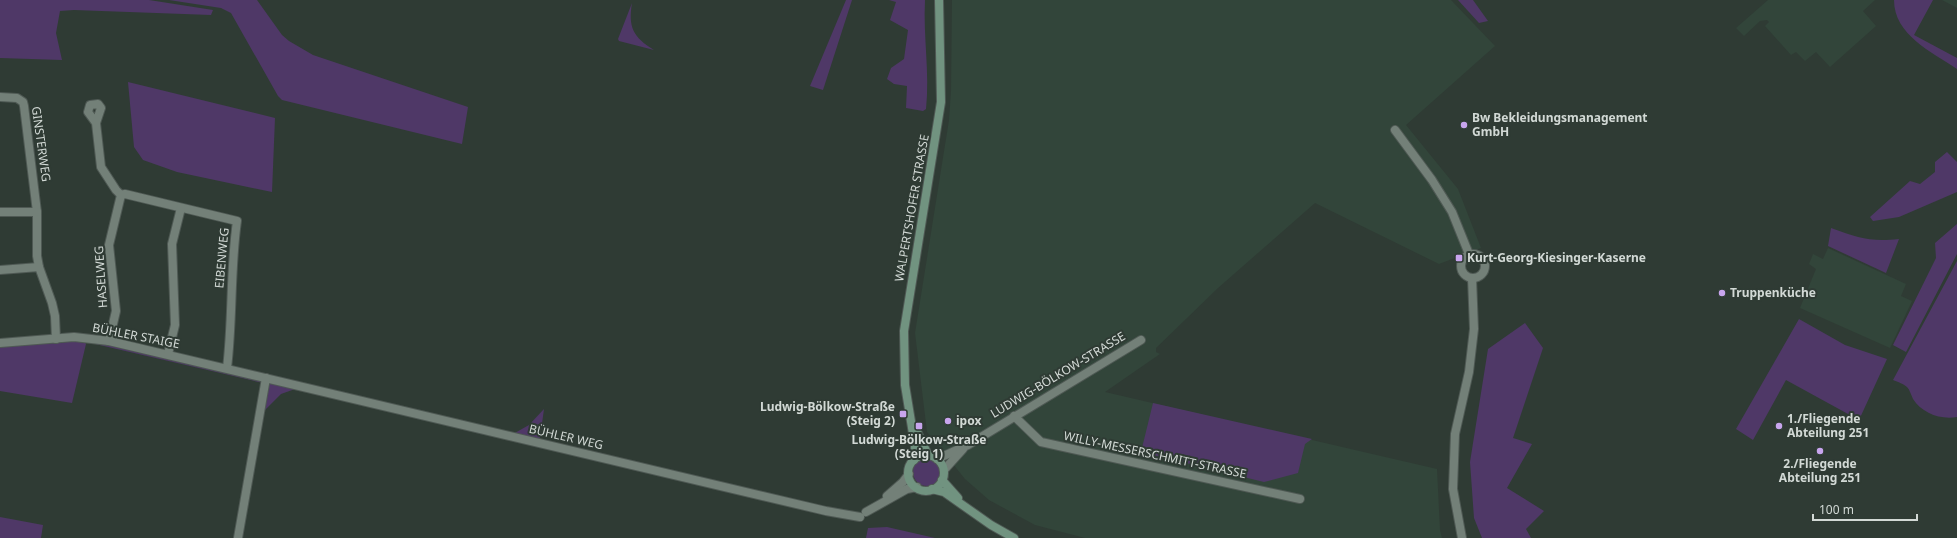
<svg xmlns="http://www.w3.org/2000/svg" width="1957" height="538" font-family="'Noto Sans',sans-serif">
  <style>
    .built { fill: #32453a }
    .green { fill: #4f3867 }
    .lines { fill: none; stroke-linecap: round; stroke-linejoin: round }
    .street-casing { stroke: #4f5954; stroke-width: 10 }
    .secondary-casing { stroke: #4f5954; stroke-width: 10 }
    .street { stroke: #738078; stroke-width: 8 }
    .secondary { stroke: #719380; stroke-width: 8 }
    .poi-dot { fill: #c8a5ee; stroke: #2f3b34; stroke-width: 1.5 }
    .labels { text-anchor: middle; stroke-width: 4; stroke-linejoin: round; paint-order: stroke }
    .poi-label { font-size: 12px; font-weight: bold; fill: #d2d9d5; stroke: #2f3b34; text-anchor: start }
    .street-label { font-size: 12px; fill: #d2d9d5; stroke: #2f3b34 }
  </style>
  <rect width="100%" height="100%" fill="#2f3b34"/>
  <!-- built -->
  <g class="built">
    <polygon points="952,0 1451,0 1495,46 1406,125 1458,189 1481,248 1439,264 1315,203 1218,288 1156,348 1156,352 1160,354 1105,392 1437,469 1440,530 1442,538 1085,538 1035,525 989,500 965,479 927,432 915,333 949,120 951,91"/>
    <polygon points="1768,0 1875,0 1863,11 1876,26 1830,67 1816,52 1805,61 1796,52 1791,55 1765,26 1769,22 1767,20 1760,21 1744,36 1736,28"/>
    <polygon points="1942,0 1957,0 1957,8"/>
    <polygon points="1828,248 1906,284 1901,296 1912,301 1890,348 1800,308 1816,269 1809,264 1813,254 1823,259"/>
  </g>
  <!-- green -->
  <g class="green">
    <polygon points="0,0 149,0 213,10 211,15 74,10 60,11 56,33 62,60 0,58"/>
    <polygon points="169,0 257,0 282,35 289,41 313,55 468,107 462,144 282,100 278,96 231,13 221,8"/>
    <polygon points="846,0 852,0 823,90 810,86"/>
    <path d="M889 0H925C923 37 930 73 926 109L923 111 906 108 907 86 894 84 887 79 891 68 904 59 908 30 890 20 896 2Z"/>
    <polygon points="1458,0 1473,0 1488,21 1479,23"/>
    <path d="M1894 0H1933L1914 35 1957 58V69C1932 52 1894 35 1894 0Z"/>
    <path d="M632 3C628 27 633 37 654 50L619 41 618 39Z"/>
    <polygon points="128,82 275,118 272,192 177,172 143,160 134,147"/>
    <polygon points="1947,152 1957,162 1957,192 1899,217 1873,221 1870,217 1910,181 1920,184 1935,172 1935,162"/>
    <polygon points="1957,224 1957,254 1906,352 1893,345 1936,258 1935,243"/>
    <path d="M1831 228C1859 238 1870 242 1899 239L1886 273 1828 246Z"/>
    <path d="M1957 261V417C1940 420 1922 413 1913 399 1911 395 1910 390 1907 387 1904 384 1898 382 1893 380Z"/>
    <polygon points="1799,319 1845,345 1887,359 1859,420 1786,380 1753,440 1736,429"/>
    <polygon points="1525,323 1543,348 1513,438 1532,444 1507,488 1544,511 1526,529 1531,538 1482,538 1474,518 1470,462 1488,349"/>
    <polygon points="84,341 86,344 72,403 0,391 0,346"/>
    <polygon points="92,342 122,346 260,378 263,383 91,343"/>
    <polygon points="271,383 295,389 281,394 262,413 269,385"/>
    <polygon points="1153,403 1312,439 1305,444 1298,473 1264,482 1141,452"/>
    <polygon points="544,409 540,438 537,440 513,434 529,425"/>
    <circle cx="927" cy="472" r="14"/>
    <polygon points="0,517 43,525 41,538 0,538"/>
    <polygon points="887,527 935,538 866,538 868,528"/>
  </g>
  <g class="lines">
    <defs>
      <g id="street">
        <polyline points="0,97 17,98 23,102 24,106 37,212 37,256 39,267"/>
        <polyline points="96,123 88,112 90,105 98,104 101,108 96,123 101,167 116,190 121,195 109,245 116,311 109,341"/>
        <polyline points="1395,130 1432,180 1452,212 1469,254"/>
        <path d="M121 195 125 194 237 221C230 270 233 319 227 368"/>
        <polyline points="0,212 37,212"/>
        <circle cx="1473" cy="266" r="12"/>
        <polyline points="0,270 39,267 52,303 55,316 56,339"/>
        <polyline points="0,343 74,337 109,341 826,511 860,517"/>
        <polyline points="168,354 175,325 172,244 181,208"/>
        <polyline points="1014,416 1041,442 1300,499"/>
        <polyline points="937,459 968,445 1141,340"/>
        <polyline points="944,470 963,449"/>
        <polyline points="887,496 903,482 909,474"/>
        <polyline points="866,512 907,489 917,487"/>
        <polyline points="238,538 266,378"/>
        <polyline points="1462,538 1453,489 1455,434 1469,372 1474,329 1472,278"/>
      </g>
      <g id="secondary">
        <polyline points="915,427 928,455"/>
        <circle cx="926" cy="473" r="18"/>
        <polyline points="914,460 915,446 905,385 904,331 941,102 939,0"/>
        <polyline points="942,480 958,498"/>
        <polyline points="932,489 944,492 991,525 1014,538"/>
      </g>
    </defs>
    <!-- street casing -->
    <use href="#street" class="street-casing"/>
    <!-- secondary casing -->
    <use href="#secondary" class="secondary-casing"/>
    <!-- street -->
    <use href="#street" class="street"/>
    <!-- secondary -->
    <use href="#secondary" class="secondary"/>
  </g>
  <!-- markers -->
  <g class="poi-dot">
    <circle cx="1464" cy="125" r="4"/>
    <rect x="1455" y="254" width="8" height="8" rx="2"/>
    <circle cx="1722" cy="293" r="4"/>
    <rect x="899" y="410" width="8" height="8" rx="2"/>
    <circle cx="948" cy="421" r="4"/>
    <rect x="915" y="422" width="8" height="8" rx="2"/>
    <circle cx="1779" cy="426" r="4"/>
    <circle cx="1820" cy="451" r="4"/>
  </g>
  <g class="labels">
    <!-- poi labels -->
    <g class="poi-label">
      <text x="1472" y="122">Bw Bekleidungsmanagement<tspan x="1472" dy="14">GmbH</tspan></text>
      <text x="1467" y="262">Kurt-Georg-Kiesinger-Kaserne</text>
      <text x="1730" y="297">Truppenküche</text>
      <text x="895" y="411" text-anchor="end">Ludwig-Bölkow-Straße<tspan x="895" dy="14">(Steig 2)</tspan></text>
      <text x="1787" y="423">1./Fliegende<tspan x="1787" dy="14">Abteilung 251</tspan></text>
      <text x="956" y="425">ipox</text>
      <text x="919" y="444" text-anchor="middle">Ludwig-Bölkow-Straße<tspan x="919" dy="14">(Steig 1)</tspan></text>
      <text x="1820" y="468" text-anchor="middle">2./Fliegende<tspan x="1820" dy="14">Abteilung 251</tspan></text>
    </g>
    <!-- street labels -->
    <g class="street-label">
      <text transform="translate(41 144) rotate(82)" y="4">GINSTERWEG</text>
      <text transform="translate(912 208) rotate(-80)" y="4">WALPERTSHOFER STRASSE</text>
      <text transform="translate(222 258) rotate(-85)" y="4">EIBENWEG</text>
      <text transform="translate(101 277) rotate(-94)" y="4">HASELWEG</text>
      <text transform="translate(136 336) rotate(11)" y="4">BÜHLER STAIGE</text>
      <text transform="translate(1058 375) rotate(-31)" y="4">LUDWIG-BÖLKOW-STRASSE</text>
      <text transform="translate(566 437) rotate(13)" y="4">BÜHLER WEG</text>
      <text transform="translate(1155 455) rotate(12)" y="4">WILLY-MESSERSCHMITT-STRASSE</text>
    </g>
  </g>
  <!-- scale -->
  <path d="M1813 514v6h104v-6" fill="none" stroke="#d2d9d5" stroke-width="2"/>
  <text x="1819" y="514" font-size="12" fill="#d2d9d5" stroke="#2f3b34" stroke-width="3" paint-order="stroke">100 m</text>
</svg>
